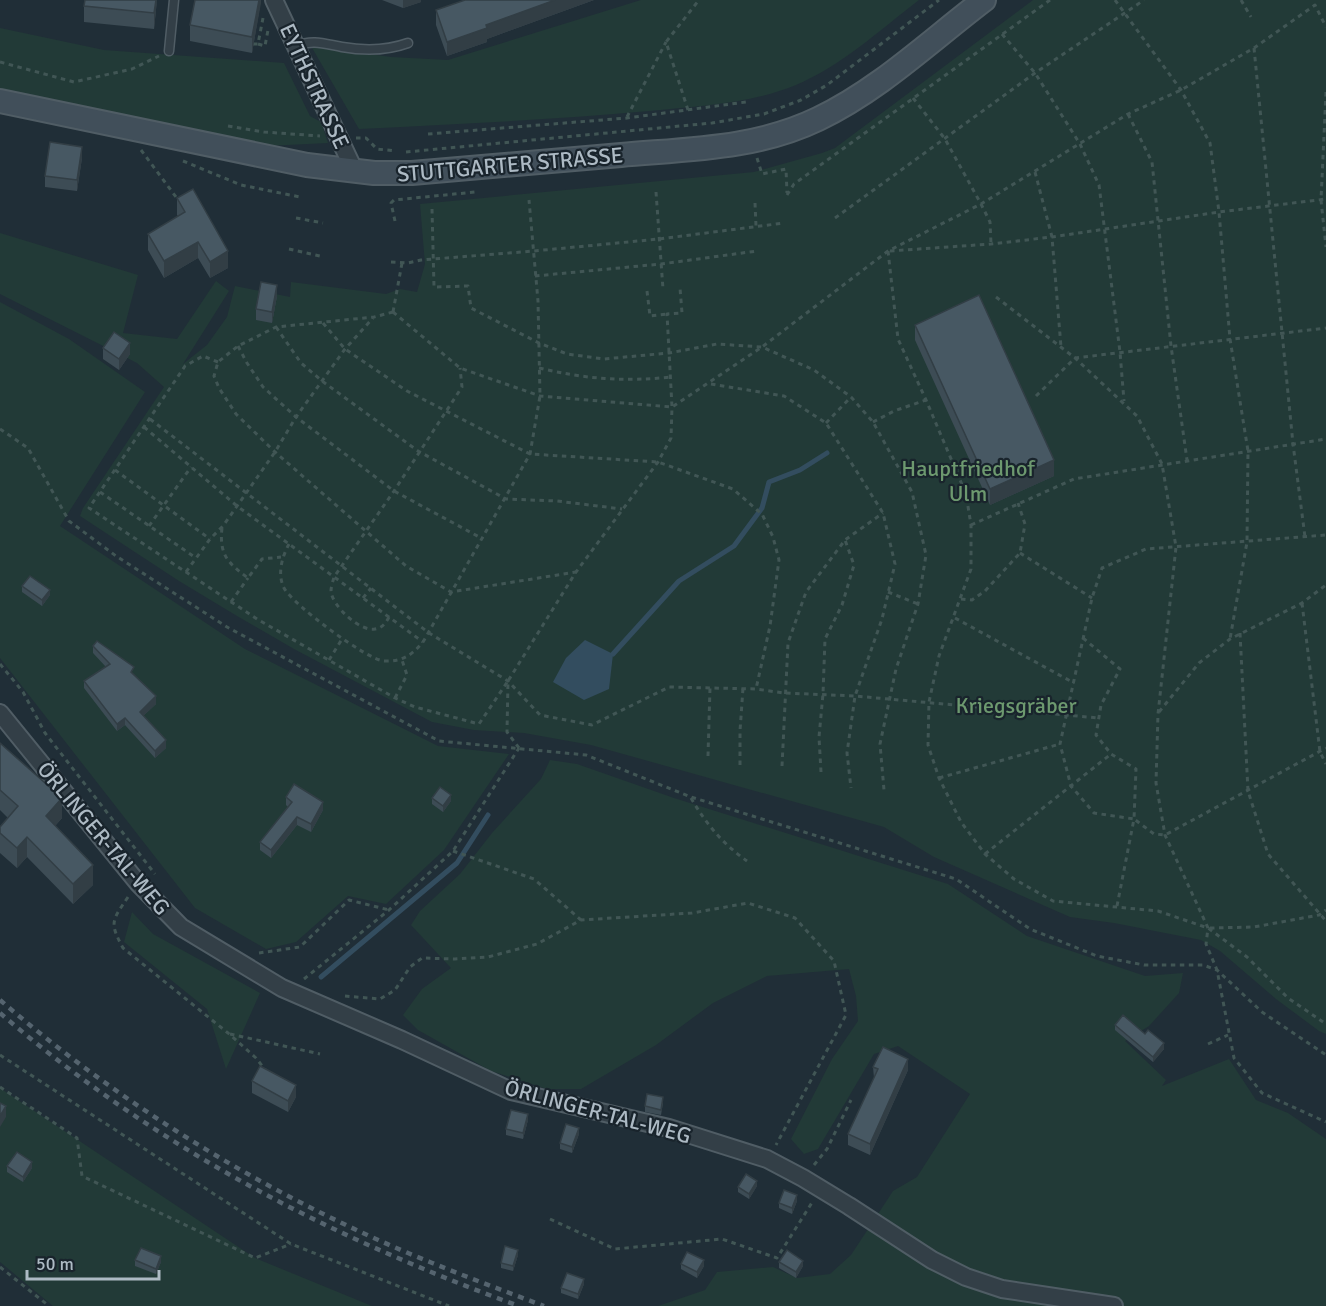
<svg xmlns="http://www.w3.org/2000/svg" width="1326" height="1306" font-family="Signika,sans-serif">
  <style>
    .green { fill: #223a37 }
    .water { fill: #334d5f }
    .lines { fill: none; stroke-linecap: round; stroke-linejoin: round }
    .stream { stroke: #334d5f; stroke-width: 5 }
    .service-casing { stroke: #505d65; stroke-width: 11 }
    .minor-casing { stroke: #505d65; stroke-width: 20 }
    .secondary-casing { stroke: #505d65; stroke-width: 26 }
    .path { stroke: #415655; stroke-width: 3; stroke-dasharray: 4.5 4.5; stroke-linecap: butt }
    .service { stroke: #333f47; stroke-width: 8 }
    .minor { stroke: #333f47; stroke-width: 16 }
    .secondary { stroke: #414f5a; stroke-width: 22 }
    .rail { stroke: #55646f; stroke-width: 4.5; stroke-dasharray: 6 6; stroke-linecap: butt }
    .wall { fill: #3d4c55 }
    .shaded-wall { fill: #323e45 }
    .building { fill: #475863; stroke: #323e45; stroke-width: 1.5 }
    .labels { text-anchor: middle; stroke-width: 4.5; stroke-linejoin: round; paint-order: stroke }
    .street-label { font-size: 22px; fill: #adbac4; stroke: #19242c }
    .park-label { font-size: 22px; fill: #6d996f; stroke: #19242c }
  </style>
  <rect width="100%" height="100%" fill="#202e37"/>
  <!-- green -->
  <g class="green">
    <path d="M641 0H919C880 30 841 66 796 85 750 104 697 106 649 111 552 120 455 124 359 129L311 46 391 57 448 60Z"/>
    <polygon points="1033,0 1326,0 1326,1034 1319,1031 1276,999 1220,951 1201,940 1114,923 1070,917 934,857 884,827 591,745 524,733 474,730 432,722 294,649 237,616 179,581 80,516 83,508 164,387 137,363 0,294 0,233 138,275 123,333 177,339 216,281 229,291 183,364 207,345 227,317 235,286 290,297 291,282 386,294 400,289 417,292 425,264 420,204 754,172 822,153 835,148"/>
    <polygon points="0,28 104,50 284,63 310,116 321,122 328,143 266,146 0,98"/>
    <polygon points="0,302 69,339 145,392 60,526 245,649 438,746 509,754 444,850 386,904 348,896 296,942 266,949 195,908 0,658"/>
    <polygon points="550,760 577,764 674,798 948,884 1027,936 1145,976 1183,973 1179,993 1149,1026 1125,1041 1166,1080 1162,1086 1229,1059 1256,1100 1288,1113 1326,1139 1326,1306 658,1306 705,1290 717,1272 773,1267 797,1278 830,1274 851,1255 893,1191 917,1177 970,1094 898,1046 874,1054 818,1149 804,1154 791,1139 832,1059 858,1021 856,996 849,969 767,976 713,1003 656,1045 581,1089 547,1089 491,1071 418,1030 403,1015 422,989 451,968 411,925 420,911 460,874 492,833 541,779"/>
    <polygon points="132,912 153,934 260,993 226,1069 207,1009 124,942"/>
    <polygon points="0,1088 255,1258 372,1306 53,1306 0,1262"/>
  </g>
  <!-- water -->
  <polygon class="water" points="585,640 613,654 609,689 584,700 553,682 566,658"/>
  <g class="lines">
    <!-- stream -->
    <g class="stream">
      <polyline points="613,654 679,581 734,546 762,508 769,482 800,470 827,453"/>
      <polyline points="321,977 457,863 488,815"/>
    </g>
    <defs>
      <g id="service">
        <path d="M296 46C313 39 325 44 342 47 365 51 386 51 408 43"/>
        <polyline points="169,51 174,0"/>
      </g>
      <g id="minor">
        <polyline points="274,0 355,172"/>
        <polyline points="0,713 138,883 181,927 282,988 402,1040 511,1091 669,1128 767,1159 803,1178 849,1206 932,1260 966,1277 1002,1289 1114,1306"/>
      </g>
      <path id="secondary" d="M0 101 307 165 374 173H412C482 167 552 161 621 155 688 149 756 149 818 119 879 90 930 41 984 0"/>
    </defs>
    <!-- service casing -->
    <use href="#service" class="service-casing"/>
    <!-- minor casing -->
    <use href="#minor" class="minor-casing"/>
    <!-- secondary casing -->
    <use href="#secondary" class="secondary-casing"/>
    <!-- path -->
    <g class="path">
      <polyline points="1115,0 1181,90 1210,143 1219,212 1230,339 1248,451 1247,542 1230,639"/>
      <polyline points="1241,0 1251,17"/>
      <polyline points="1002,34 1035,73 1080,144 1099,185 1120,352 1124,401"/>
      <polyline points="253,44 258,44 263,18"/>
      <polyline points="258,44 265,46 268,30"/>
      <polyline points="1254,48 1293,444 1305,537"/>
      <polyline points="0,62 74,82 132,69 159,56"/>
      <polyline points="1326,92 1321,200 1326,247"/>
      <polyline points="913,98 945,139 981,204 990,222 991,244"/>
      <polyline points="688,110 666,42 699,0"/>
      <polyline points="1128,114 1152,162 1171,346 1187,460"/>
      <polyline points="627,117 666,42"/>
      <polyline points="228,126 264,132 320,136"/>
      <polyline points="428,134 627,118 746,102"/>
      <polyline points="356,138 366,138 377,149 396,151"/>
      <polyline points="141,150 176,197"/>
      <polyline points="406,152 712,123 764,114 801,100 827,85 939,0"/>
      <polyline points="757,158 762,174 786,169 787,193"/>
      <polyline points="183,161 241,185 300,197"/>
      <polyline points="1035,172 1052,237 1061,347"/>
      <polyline points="656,192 663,289"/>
      <polyline points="787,195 794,184 1050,0"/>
      <polyline points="755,203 756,226"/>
      <polyline points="432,209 434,287 468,286 471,308 539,343 567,354 604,359 669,353 717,344 762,347 814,370 851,397 873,422 912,492 926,555 918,604 896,669 880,744 884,790"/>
      <polyline points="296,218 323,223"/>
      <polyline points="835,218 1035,73 1144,0"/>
      <polyline points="395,221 391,203 394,200 475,192 475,190"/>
      <polyline points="289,249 320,256"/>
      <polyline points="888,251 898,339 926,400 966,494 971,525 971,569 939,656 929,702 928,745 939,778 961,822 985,854 1014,879 1053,901 1158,911 1208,928 1247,957 1288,998 1326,1024"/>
      <polyline points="890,251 991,244 1052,237 1219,212 1326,199"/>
      <polyline points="391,262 408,263 421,260 534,251 659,239 784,223"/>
      <polyline points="535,276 661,264 757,251"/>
      <polyline points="647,291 650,316 667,314"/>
      <polyline points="996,297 1075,358 1137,416 1162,464 1176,547 1158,714 1156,783 1165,835 1208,928 1206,944 1217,970 1234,1058 1262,1093 1326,1122"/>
      <polyline points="393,312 460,368 540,396 672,407 762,347 888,251 981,204 1128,114 1181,90 1254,48 1315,5 1326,27"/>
      <polyline points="393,312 374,317 276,327 238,346 218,362 214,376 219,388 236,414 275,452 406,566 451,592 576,572"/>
      <polyline points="393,312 402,263"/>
      <polyline points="323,323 345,349 407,391 530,454 658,462 733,489 757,510 762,514 773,537 779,560 770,626 756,689"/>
      <polyline points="276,327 301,363 322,381 418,451 506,499 557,501 622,509"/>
      <polyline points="238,346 247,363 263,387 296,417 394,491 483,539"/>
      <polyline points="218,362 203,356 185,366 89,508 257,619 395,698 415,707 479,724 508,681"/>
      <path d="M539 368C585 379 624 382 671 377"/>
      <polyline points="711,384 784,396 826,423 883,513 895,564 882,619 855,696 847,753 851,788"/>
      <polyline points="1036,396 1075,358 1326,328"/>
      <polyline points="150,419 429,633 508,681 540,715 592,725 669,687 756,689 784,693 855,696 1099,718"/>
      <polyline points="873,422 894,411 926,400"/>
      <polyline points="826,423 851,397"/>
      <polyline points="144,427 237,506 423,642"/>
      <polyline points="0,429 28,448 69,521 116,556 227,627 439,741 586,755 691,797 956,879 1030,929 1097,956 1144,965 1203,965 1217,970 1262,1012 1326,1055"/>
      <polyline points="115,470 210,539"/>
      <polyline points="100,492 196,558"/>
      <polyline points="971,525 1074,479 1326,439"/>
      <polyline points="149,526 191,467"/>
      <path d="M222 528C219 555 228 563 248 578L262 559 281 557"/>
      <path d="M289 544C282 557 277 574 284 588 292 604 367 660 384 661 402 662 412 655 423 642L530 454 540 396 538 301 529 200"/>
      <polyline points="1020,553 1092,598"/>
      <polyline points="186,572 210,539 223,526 275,452 296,417 345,349 373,318"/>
      <polyline points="888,592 918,604"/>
      <polyline points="363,598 371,588"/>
      <polyline points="961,599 972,600 985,591 1020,553 1025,524 1018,503"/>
      <polyline points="231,602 248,578"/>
      <polyline points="1302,603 1320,752 1326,764"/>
      <path d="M389 617C386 623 382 628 375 629 360 632 332 606 331 591 331 587 333 581 334 577L394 491 462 387 460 368"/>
      <polyline points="955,618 1074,683"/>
      <polyline points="1240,633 1248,791 1268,854 1326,921"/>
      <polyline points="1083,638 1120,669 1101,705 1096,735 1111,754 1136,769 1134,819 1154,834 1165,835 1326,748"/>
      <polyline points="329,660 342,639"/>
      <polyline points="0,664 23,692 45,733 155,874"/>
      <polyline points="395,698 407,675 402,660"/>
      <polyline points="1159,712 1199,663 1230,639 1302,603 1326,585"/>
      <polyline points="519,748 507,732 508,681 576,572 658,462 671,438 672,407 667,314 682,313 680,288"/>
      <polyline points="708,756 710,688"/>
      <polyline points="740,765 740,731 743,688"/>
      <polyline points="782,766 788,643 806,592 845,540 883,513"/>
      <polyline points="821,772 819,737 823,694 825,639 842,605 854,565 845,540"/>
      <polyline points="939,778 1060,744"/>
      <path d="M691 798C706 824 723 844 747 861"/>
      <polyline points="453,851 534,879 581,920"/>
      <polyline points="985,854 1111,754"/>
      <path d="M128 897C112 921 109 922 123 948L228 1033 256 1058 267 1072"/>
      <polyline points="1117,906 1134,819 1094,813 1071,786 1060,744 1092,598 1102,568 1146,549 1326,535"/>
      <polyline points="1210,928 1254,927 1319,915 1326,910"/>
      <polyline points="259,953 300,947 349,900 389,910"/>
      <polyline points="304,979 389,910 453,851 519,748"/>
      <polyline points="345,996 380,999 395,990 410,967 422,958 455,959 488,957 537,944 581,920 692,913 748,903 795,918 834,961 846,1015 776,1145"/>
      <polyline points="230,1034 320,1054"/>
      <polyline points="1208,1044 1228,1035"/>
      <polyline points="0,1055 291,1244 449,1306"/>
      <polyline points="0,1087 77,1138 82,1176 255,1258 291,1244"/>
      <polyline points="814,1165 827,1149 851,1100"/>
      <polyline points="550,1219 615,1249 722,1239 777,1258 813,1201"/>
      <polyline points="0,1267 49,1306"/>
    </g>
    <!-- service -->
    <use href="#service" class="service"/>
    <!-- minor -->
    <use href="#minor" class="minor"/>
    <!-- secondary -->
    <use href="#secondary" class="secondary"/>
    <!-- rail -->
    <g class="rail">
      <path d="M0 1000C122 1105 260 1190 408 1253 453 1272 499 1289 544 1306"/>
      <path d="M0 1013C157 1148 323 1234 516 1305"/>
    </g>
  </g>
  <!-- wall -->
  <g class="wall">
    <polygon points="157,0 154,29 84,22 84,6"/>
    <polygon points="261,0 252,53 190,41 190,25"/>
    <polygon points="382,0 421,0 421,2 403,8"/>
    <polygon points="465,0 594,0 487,39 487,42 447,56 436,25 436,10"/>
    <polygon points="82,158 77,191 45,187 45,176"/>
    <polygon points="177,198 228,268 210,278 198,258 164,278 148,250 148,234 178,216 177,215"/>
    <polygon points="277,296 272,323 256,320 256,309"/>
    <polygon points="915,325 1054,476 990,505 915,340"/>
    <polygon points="103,348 130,354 119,370 103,359"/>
    <polygon points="22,586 50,595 42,606 22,592"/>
    <polygon points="93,646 134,675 156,704 143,716 166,748 155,758 125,725 117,731 84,688 84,681 106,667 93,653"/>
    <polygon points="0,743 62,818 55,826 93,885 73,904 27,857 17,868 0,853 0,827 8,818 0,810"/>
    <polygon points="286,797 323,810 311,832 297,825 271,858 260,850 260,842 288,807 286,805"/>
    <polygon points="432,798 451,801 443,812 432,804"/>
    <polygon points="1115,1025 1164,1049 1153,1062 1115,1030"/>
    <polygon points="873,1067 908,1070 870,1155 848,1145 848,1134 874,1078"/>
    <polygon points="252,1081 296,1097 288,1112 252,1093"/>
    <polygon points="663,1103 661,1115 645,1112 645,1106"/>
    <polygon points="528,1120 523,1139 506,1135 506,1129"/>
    <polygon points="579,1134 572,1153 560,1149 560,1143"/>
    <polygon points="7,1166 32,1168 23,1182 7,1172"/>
    <polygon points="757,1186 749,1199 738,1192 738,1187"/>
    <polygon points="797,1201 792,1214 779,1208 779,1203"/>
    <polygon points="518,1255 513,1271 501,1268 501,1263"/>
    <polygon points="135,1260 161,1262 156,1274 135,1266"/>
    <polygon points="779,1262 803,1266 796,1278 779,1268"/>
    <polygon points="681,1264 704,1266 697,1278 681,1269"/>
    <polygon points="584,1284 578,1299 561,1293 561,1288"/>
  </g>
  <!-- shaded-wall -->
  <g class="shaded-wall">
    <polygon points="156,0 157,0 154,29 154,13"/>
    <polygon points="259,0 261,0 261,3 252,53 252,37"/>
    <polygon points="403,0 421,0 421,2 403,8"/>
    <polygon points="555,0 594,0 487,39 487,42 447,56 447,42 486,25"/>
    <polygon points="82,147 82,158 77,191 77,180"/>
    <polygon points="198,242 198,258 164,278 164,261"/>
    <polygon points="228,251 228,268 210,278 210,262"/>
    <polygon points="277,285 277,296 272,323 272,312"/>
    <polygon points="130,343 130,354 119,370 119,359"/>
    <polygon points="1054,460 1054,476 990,505 990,489"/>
    <polygon points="50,590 50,595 42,606 42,600"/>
    <polygon points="156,696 156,704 140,719 140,712"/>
    <polygon points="125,718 125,725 117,731 117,724"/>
    <polygon points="166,740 166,748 155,758 155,751"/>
    <polygon points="451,795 451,801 443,812 443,806"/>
    <polygon points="62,798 62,818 46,836 46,816"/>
    <polygon points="323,802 323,810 311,832 311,824"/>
    <polygon points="297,817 297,825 271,858 271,850"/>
    <polygon points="27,837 27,857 17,868 17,848"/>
    <polygon points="93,865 93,885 73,904 73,884"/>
    <polygon points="1164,1043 1164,1049 1153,1062 1153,1057"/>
    <polygon points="908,1059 908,1070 870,1155 870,1144"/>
    <polygon points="296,1085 296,1097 288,1112 288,1101"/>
    <polygon points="6,1106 6,1117 0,1127 0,1116"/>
    <polygon points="528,1114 528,1120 523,1139 523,1133"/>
    <polygon points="579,1128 579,1134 572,1153 572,1147"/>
    <polygon points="32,1162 32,1168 23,1182 23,1177"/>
    <polygon points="757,1181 757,1186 749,1199 749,1194"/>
    <polygon points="797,1195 797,1201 792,1214 792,1208"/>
    <polygon points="518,1250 518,1255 513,1271 513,1266"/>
    <polygon points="161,1256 161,1262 156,1274 156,1269"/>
    <polygon points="704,1260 704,1266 697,1278 697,1272"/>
    <polygon points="803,1261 803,1266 796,1278 796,1272"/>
    <polygon points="584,1279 584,1284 578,1299 578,1294"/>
  </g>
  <!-- building -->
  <g class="building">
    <polygon points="85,0 156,0 154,13 84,6"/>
    <polygon points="195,0 259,0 252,37 190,25"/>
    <polygon points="465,0 555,0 486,25 487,28 447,42 436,10"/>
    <polygon points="50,142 82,147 77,180 45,176"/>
    <polygon points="193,189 228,251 210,262 198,242 164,261 148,234 185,212 177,198"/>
    <polygon points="261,282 277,285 272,312 256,309"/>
    <polygon points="979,295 1054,460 990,489 915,325"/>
    <polygon points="114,332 130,343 119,359 103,348"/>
    <polygon points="30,576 50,590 42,600 22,586"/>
    <polygon points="97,641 134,667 131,672 156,696 140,712 166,740 155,751 125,718 117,724 84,681 110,664 93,646"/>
    <polygon points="0,743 62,798 46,816 93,865 73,884 27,837 17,848 0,833 0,827 18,806 0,790"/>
    <polygon points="294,784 323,802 311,824 297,817 271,850 260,842 292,802 286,797"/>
    <polygon points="440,787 451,795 443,806 432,798"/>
    <polygon points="1123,1015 1145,1034 1148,1030 1164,1043 1153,1057 1115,1025"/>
    <polygon points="883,1047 908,1059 870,1144 848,1134 878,1069 873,1067"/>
    <polygon points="260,1066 296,1085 288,1101 252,1081"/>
    <polygon points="647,1094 663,1097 661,1110 645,1106"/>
    <polygon points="0,1103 6,1106 0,1116"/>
    <polygon points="511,1110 528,1114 523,1133 506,1129"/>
    <polygon points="566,1124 579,1128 572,1147 560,1143"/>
    <polygon points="17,1152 32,1162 23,1177 7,1166"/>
    <polygon points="746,1174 757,1181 749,1194 738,1187"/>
    <polygon points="784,1190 797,1195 792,1208 779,1203"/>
    <polygon points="505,1246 518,1250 513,1266 501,1263"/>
    <polygon points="141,1248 161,1256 156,1269 135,1260"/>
    <polygon points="787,1250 803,1261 796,1272 779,1262"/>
    <polygon points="687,1252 704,1260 697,1272 681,1264"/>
    <polygon points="567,1273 584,1279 578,1294 561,1288"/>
  </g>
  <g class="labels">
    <!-- street labels -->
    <g class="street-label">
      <text transform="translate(315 86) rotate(65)" y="8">EYTHSTRASSE</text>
      <text transform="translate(510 164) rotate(-5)" y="8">STUTTGARTER STRASSE</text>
      <text transform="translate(104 838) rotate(50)" y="8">ÖRLINGER-TAL-WEG</text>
      <text transform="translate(598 1111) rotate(15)" y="8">ÖRLINGER-TAL-WEG</text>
    </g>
    <!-- park labels -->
    <g class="park-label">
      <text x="968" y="476">Hauptfriedhof<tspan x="968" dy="25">Ulm</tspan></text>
      <text x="1016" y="713">Kriegsgräber</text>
    </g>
  </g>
  <!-- scale -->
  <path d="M27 1270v9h132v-9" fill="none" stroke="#adbac4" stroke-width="3"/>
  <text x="36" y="1270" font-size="18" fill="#adbac4" stroke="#19242c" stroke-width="4.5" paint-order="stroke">50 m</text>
</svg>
